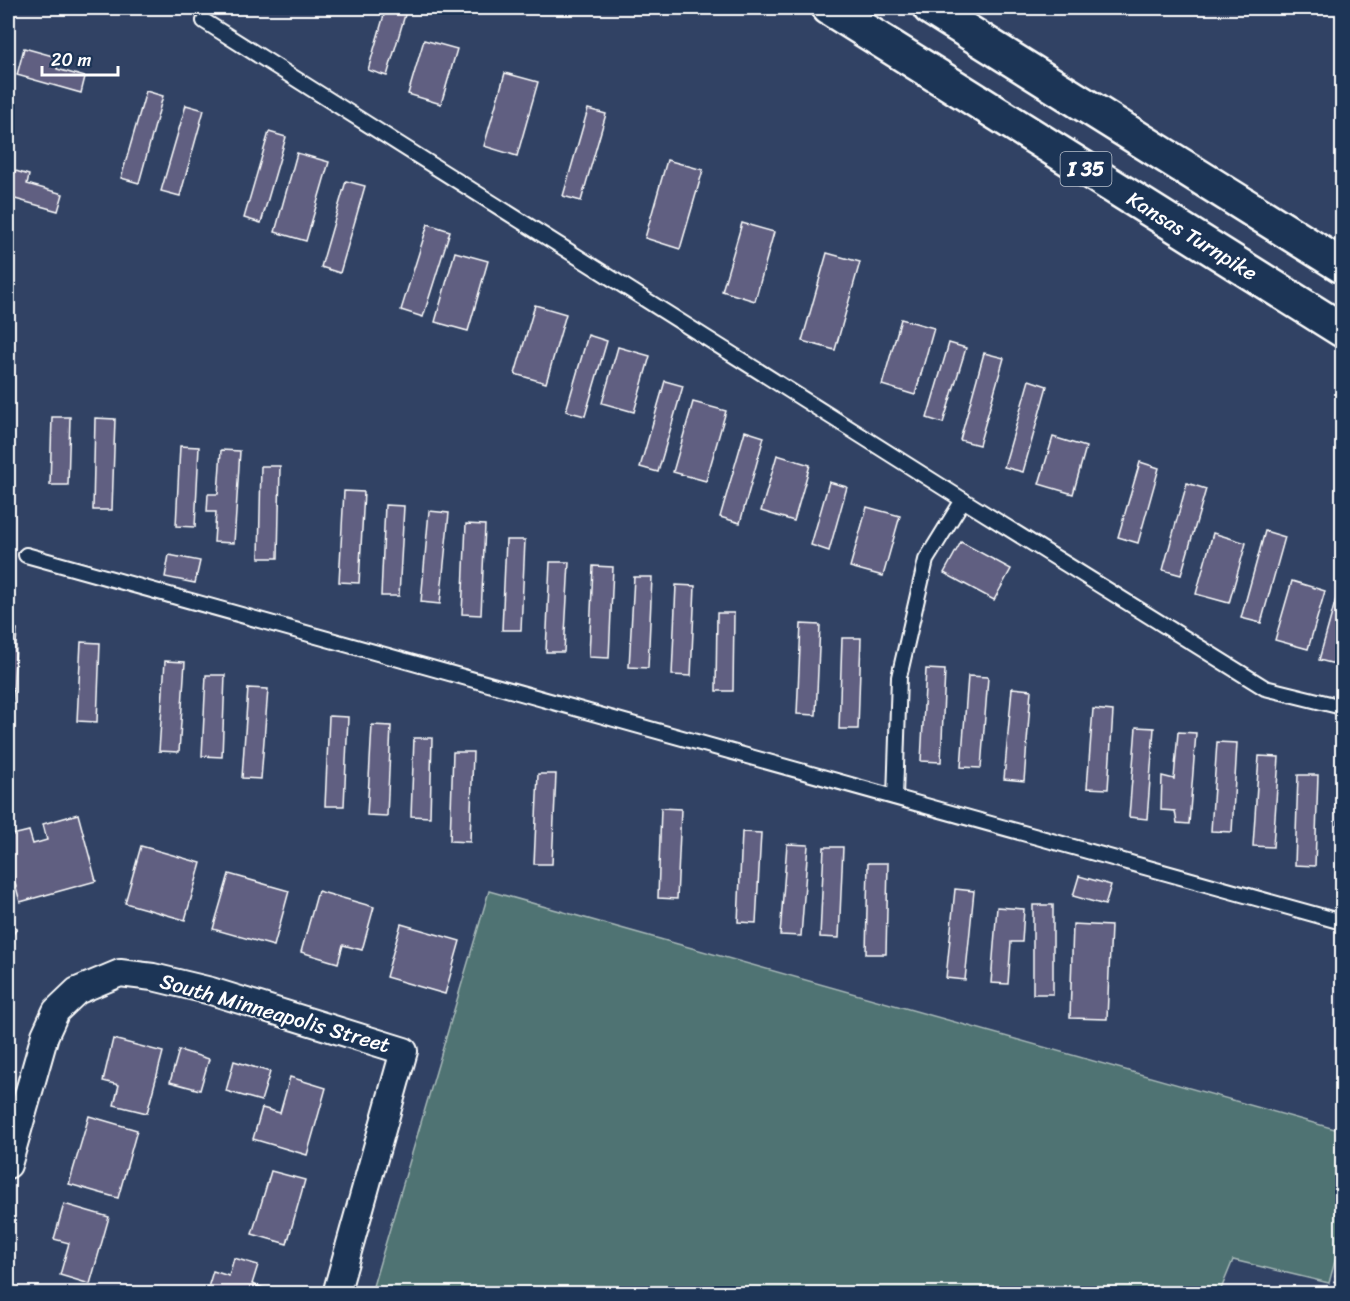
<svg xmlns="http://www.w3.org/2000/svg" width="1350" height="1301" font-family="Sriracha,sans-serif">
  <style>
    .green { fill: #507373; stroke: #a8b9b9; stroke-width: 1.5 }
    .building { fill: #605f81; stroke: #fff; stroke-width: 1.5 }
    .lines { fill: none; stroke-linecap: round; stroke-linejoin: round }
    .service-casing { stroke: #fff; stroke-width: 18 }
    .minor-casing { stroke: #fff; stroke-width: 30 }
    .motorway-casing { stroke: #fff; stroke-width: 38 }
    .path { stroke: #fff; stroke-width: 4; stroke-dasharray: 1.5 4.5; stroke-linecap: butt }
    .service { stroke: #1d3557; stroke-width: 14 }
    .minor { stroke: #1d3557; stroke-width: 26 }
    .motorway { stroke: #1d3557; stroke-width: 33 }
    .labels { text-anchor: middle; stroke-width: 4.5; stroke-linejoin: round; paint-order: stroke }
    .shield { fill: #1d3557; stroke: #bbc2cd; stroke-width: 1.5 }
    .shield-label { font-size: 20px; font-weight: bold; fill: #fff }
    .street-label { font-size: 21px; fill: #fff; stroke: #1d3557 }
  </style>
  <rect width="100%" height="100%" fill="#314264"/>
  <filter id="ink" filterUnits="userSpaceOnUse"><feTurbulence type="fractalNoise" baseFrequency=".0167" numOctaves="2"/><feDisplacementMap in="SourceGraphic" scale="12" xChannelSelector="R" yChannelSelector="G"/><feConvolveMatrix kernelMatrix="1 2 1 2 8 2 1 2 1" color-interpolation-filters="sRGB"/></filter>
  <g filter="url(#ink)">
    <!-- green -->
    <polygon class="green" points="489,891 1342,1131 1342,1235 1329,1283 1233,1260 1219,1294 1186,1293 1147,1287 1145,1294 371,1293"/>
    <!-- building -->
    <g class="building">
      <polygon points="386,8 407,8 387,76 368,70"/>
      <polygon points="424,40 457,49 441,104 408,94"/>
      <polygon points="24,48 60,58 57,69 85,77 81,93 17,75"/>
      <polygon points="505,73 538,82 517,156 484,146"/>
      <polygon points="146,91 163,96 139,183 121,178"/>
      <polygon points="186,105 204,110 180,196 161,191"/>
      <polygon points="588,109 606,114 581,201 563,196"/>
      <polygon points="269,132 286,137 261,223 244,218"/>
      <polygon points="297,153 329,162 306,241 275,232"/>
      <polygon points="667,160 703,170 680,249 645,238"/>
      <polygon points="9,169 29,175 27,184 63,194 58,211 8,197"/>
      <polygon points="346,181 365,186 340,273 321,267"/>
      <polygon points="742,223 774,232 755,301 722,291"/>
      <polygon points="428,224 450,231 423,317 401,310"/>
      <polygon points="455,252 488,261 468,331 435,322"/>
      <polygon points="827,253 860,262 835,350 802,341"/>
      <polygon points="535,305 566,314 546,383 515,374"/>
      <polygon points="901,319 934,328 915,395 882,385"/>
      <polygon points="588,335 607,341 585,416 566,411"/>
      <polygon points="949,343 966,348 943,423 927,418"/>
      <polygon points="618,347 650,356 634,412 602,403"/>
      <polygon points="984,353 1004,358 979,445 960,440"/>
      <polygon points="1029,380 1047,386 1023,472 1004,467"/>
      <polygon points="665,381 683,386 658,472 640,467"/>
      <polygon points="693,402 726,411 706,481 673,472"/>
      <polygon points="52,417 70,417 68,485 50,485"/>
      <polygon points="95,418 115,419 112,510 93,510"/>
      <polygon points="745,431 764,437 740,523 720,517"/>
      <polygon points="1053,437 1086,447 1073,494 1039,484"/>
      <polygon points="180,446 199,447 195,527 176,526"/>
      <polygon points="221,450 240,451 234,543 214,542 216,512 207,512 208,494 218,494"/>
      <polygon points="777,455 810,465 794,521 761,511"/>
      <polygon points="1140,462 1159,468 1138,543 1118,537"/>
      <polygon points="261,466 280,466 278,558 259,558"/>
      <polygon points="829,482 847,487 829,551 811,545"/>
      <polygon points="1187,483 1206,489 1181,575 1163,570"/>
      <polygon points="344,491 364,492 359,583 339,582"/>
      <polygon points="385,505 404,506 399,596 381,596"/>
      <polygon points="867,507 900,516 883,576 850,567"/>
      <polygon points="429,511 449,513 440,604 421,602"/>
      <polygon points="466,524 485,525 481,615 462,614"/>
      <polygon points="1265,531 1285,537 1261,623 1241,618"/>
      <polygon points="1213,533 1246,543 1229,603 1196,594"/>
      <polygon points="506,540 525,540 521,630 502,630"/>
      <polygon points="961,542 1011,569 994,600 944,573"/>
      <polygon points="169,555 200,561 195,583 165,577"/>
      <polygon points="550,562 569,562 564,652 546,652"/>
      <polygon points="593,566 613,567 609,658 589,657"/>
      <polygon points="634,577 652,577 648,668 629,667"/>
      <polygon points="1342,577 1342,652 1339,665 1319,660"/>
      <polygon points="1292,581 1325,591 1308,649 1275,640"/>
      <polygon points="676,585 695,586 691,676 672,675"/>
      <polygon points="717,613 734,613 733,691 716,691"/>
      <polygon points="801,624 820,625 816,715 797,714"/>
      <polygon points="8,629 17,629 12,711 8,710"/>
      <polygon points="842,638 861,638 858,729 839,729"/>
      <polygon points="81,642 100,643 97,722 77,721"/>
      <polygon points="165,661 185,662 179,752 159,751"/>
      <polygon points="926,669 945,670 941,762 921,761"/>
      <polygon points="206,675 225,675 222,757 202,756"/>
      <polygon points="968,676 988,677 981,768 961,767"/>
      <polygon points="248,688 268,689 261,779 242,778"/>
      <polygon points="1012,688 1031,690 1024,781 1004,779"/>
      <polygon points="1093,709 1113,711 1108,789 1087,788"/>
      <polygon points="329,716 348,717 344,806 325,806"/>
      <polygon points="372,725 391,726 387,816 367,815"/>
      <polygon points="1136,727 1154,728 1147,819 1129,817"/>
      <polygon points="1178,732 1196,733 1189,824 1177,823 1175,811 1161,810 1162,776 1174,779"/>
      <polygon points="414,738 432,738 430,817 411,816"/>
      <polygon points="1217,742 1237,743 1232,832 1211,831"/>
      <polygon points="453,752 473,752 470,842 450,841"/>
      <polygon points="1259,756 1279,757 1273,847 1253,846"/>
      <polygon points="538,774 556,774 552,864 534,864"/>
      <polygon points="1298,775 1318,775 1315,866 1295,865"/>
      <polygon points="1340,787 1342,787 1342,878 1336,877"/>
      <polygon points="661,808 681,809 677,899 658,898"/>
      <polygon points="78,814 96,881 20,902 8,857 8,836 29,831 33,844 47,840 43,824"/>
      <polygon points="742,832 761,833 756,923 738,922"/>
      <polygon points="787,844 808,845 801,936 780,935"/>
      <polygon points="141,846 201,863 185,920 125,903"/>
      <polygon points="824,847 843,847 839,938 820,937"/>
      <polygon points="868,863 888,863 886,954 866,954"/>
      <polygon points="229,874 289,891 274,946 213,929"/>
      <polygon points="1079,876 1111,885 1105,905 1073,896"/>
      <polygon points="955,889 974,891 965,980 946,978"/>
      <polygon points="318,891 374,907 362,950 343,945 338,963 301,952"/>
      <rect x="1033" y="905" width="20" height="89"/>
      <polygon points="997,907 1024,909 1022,942 1011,942 1008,984 991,983"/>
      <polygon points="8,922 17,928 8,943"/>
      <polygon points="401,924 460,941 445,994 386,977"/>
      <polygon points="1073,924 1111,926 1107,1019 1070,1018"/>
      <polygon points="113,1039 163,1052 147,1113 114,1105 119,1085 103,1081"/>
      <polygon points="179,1050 209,1059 200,1090 170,1082"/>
      <polygon points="234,1061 270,1072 261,1101 226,1091"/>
      <polygon points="290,1077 326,1088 307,1155 253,1139 262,1108 280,1113"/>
      <polygon points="89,1116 137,1130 118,1198 69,1184"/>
      <polygon points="271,1171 305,1180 287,1244 252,1234"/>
      <polygon points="64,1204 109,1217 90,1284 60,1275 69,1243 54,1239"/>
      <polygon points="234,1258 258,1265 252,1284 272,1291 271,1294 206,1294 213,1271 229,1276"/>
    </g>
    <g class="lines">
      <defs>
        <g id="service">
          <polyline points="204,21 963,500 1265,688 1342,707"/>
          <polyline points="26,555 1342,922"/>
          <polyline points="895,797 899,677 926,560 963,500"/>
        </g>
        <polyline id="minor" points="8,1165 45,1035 56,1011 77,991 120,973 153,977 211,991 404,1051 336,1294"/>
        <g id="motorway">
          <polyline points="829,8 1342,330"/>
          <polyline points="930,8 1342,266"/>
        </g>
      </defs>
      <!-- service casing -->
      <use href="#service" class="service-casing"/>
      <!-- minor casing -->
      <use href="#minor" class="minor-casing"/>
      <!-- motorway casing -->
      <use href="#motorway" class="motorway-casing"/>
      <!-- path -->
      <polyline class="path" points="1332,1294 1342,1255"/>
      <!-- service -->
      <use href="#service" class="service"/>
      <!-- minor -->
      <use href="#minor" class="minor"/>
      <!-- motorway -->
      <use href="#motorway" class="motorway"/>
    </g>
  </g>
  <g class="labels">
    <!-- shield labels -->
    <rect class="shield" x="1060.5" y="152" width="51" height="34" rx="4.5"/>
    <g class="shield-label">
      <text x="1086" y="176">I 35</text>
    </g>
    <!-- street labels -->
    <g class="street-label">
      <text transform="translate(1192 236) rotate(32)" y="7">Kansas Turnpike</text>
      <text transform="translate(275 1013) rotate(16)" y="7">South Minneapolis Street</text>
    </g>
  </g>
  <!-- margin -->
  <rect width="1350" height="1301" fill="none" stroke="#1d3557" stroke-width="30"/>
  <rect x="15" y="15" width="1320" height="1271" fill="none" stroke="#fff" stroke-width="2" filter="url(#ink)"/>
  <!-- scale -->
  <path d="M42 66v9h76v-9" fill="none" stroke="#ffffff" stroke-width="3"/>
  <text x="51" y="66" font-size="18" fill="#ffffff" stroke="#1d3557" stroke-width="4.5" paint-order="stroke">20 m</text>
</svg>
